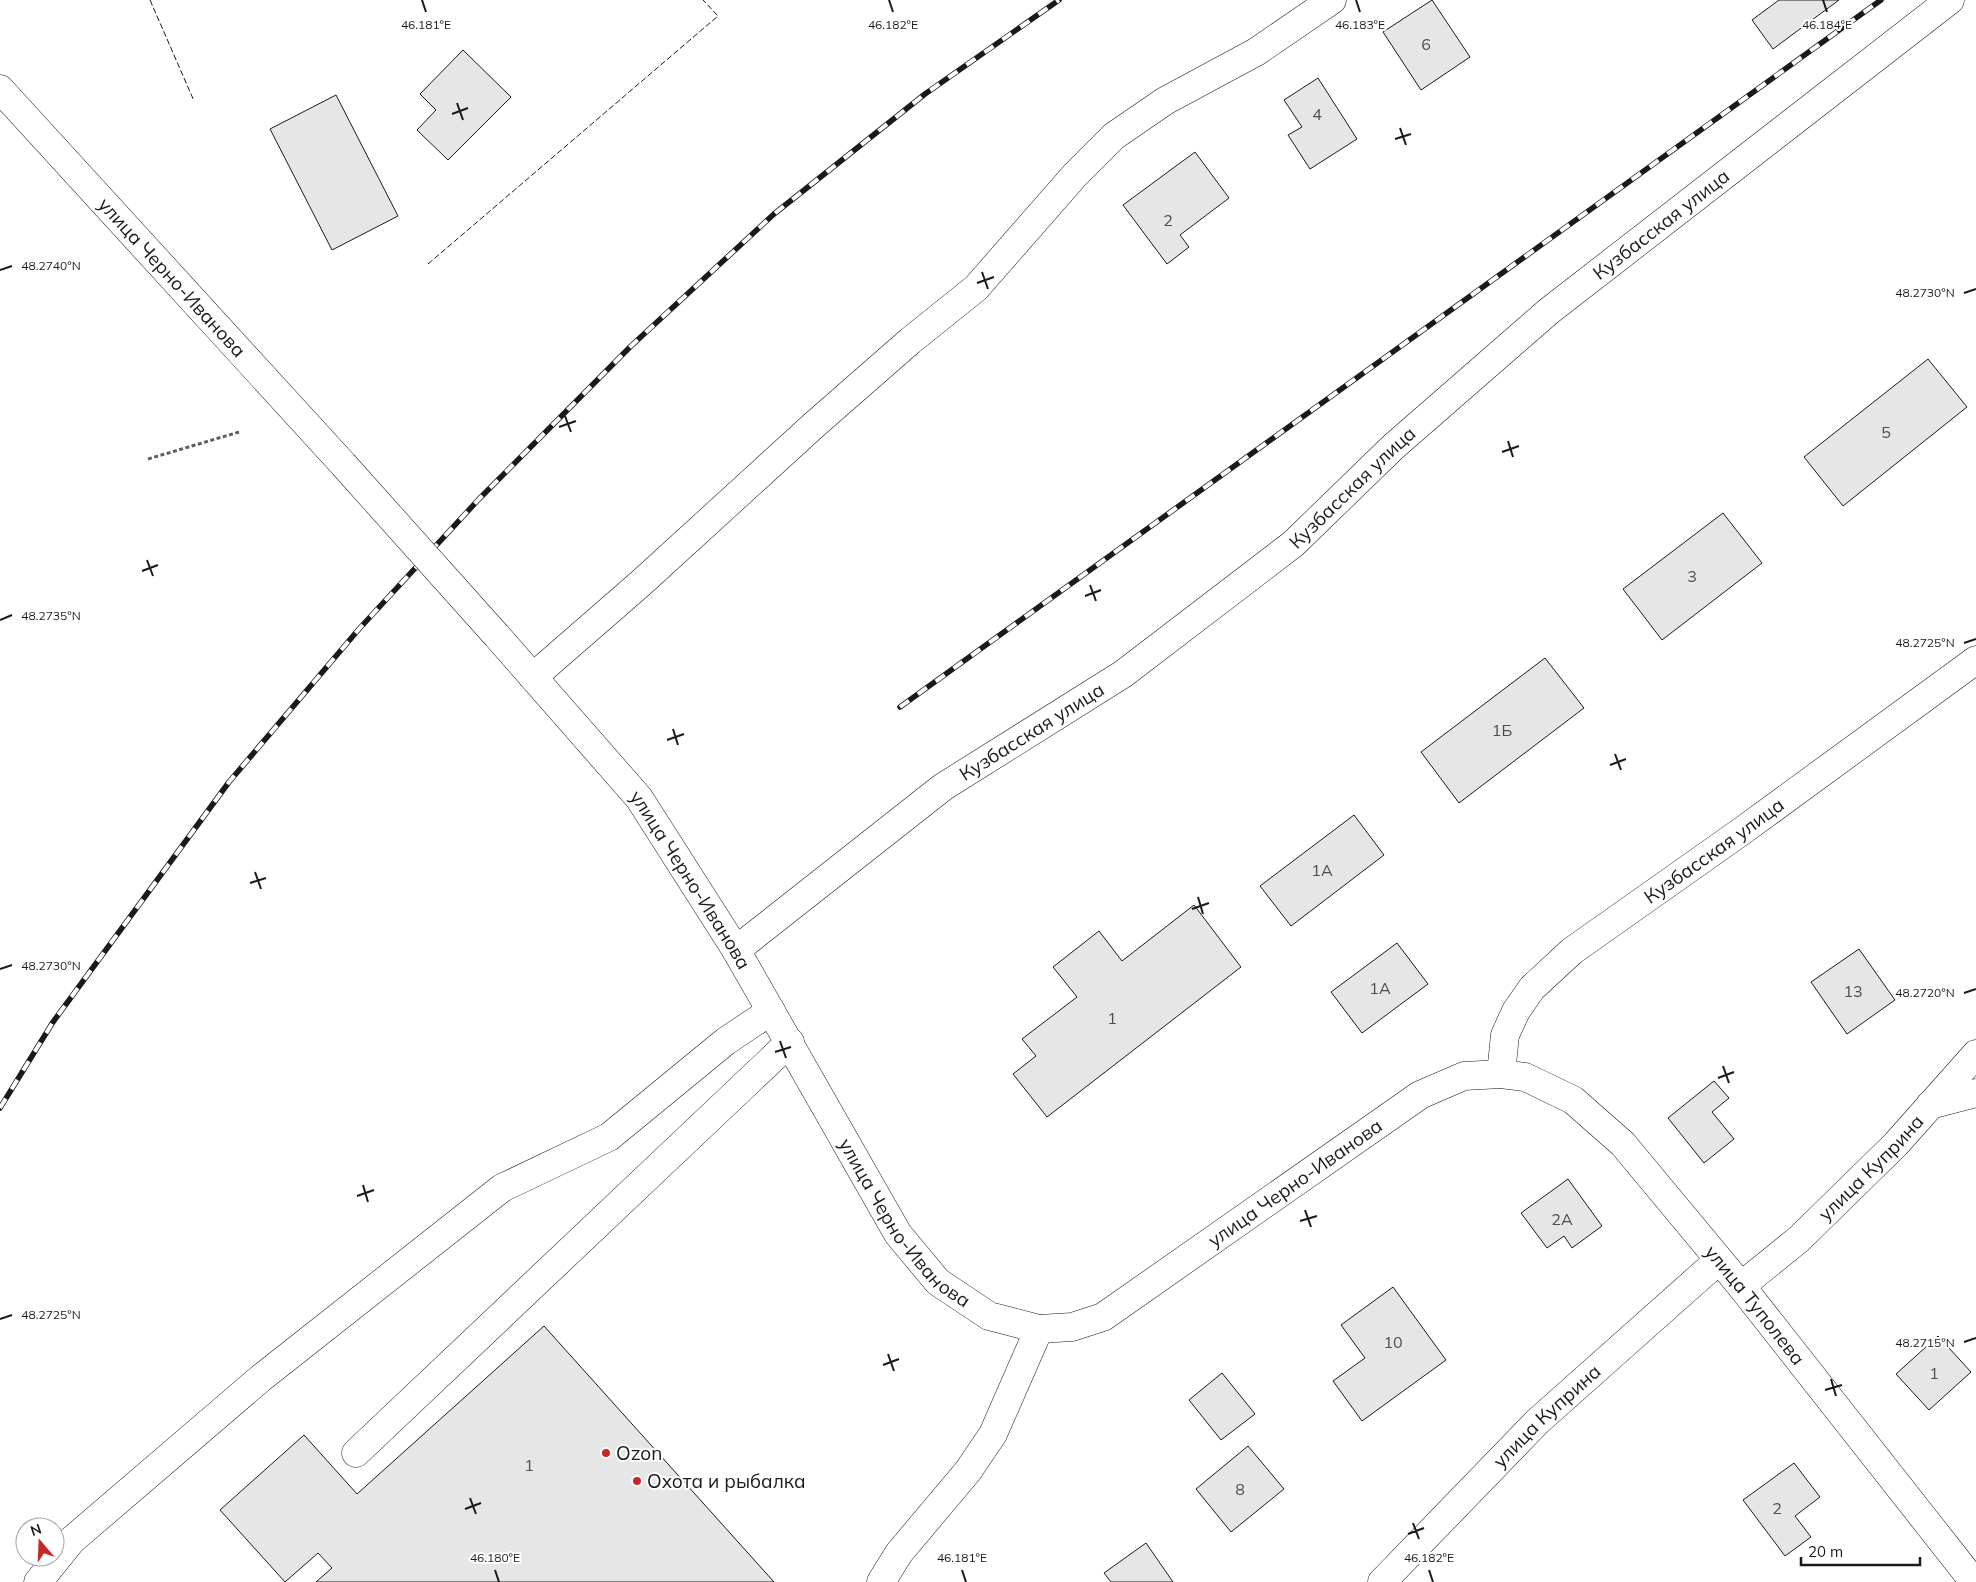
<svg xmlns="http://www.w3.org/2000/svg" width="1976" height="1582" font-family="Mulish,sans-serif">
  <style>
    .building { fill: #e6e6e6; stroke: #1a1a1a }
    .lines { fill: none; stroke-linecap: round; stroke-linejoin: round }
    .minor-casing { stroke: #1a1a1a; stroke-width: 29 }
    .major-casing { stroke: #1a1a1a; stroke-width: 29 }
    .path { stroke: #5f5f5f; stroke-width: 3; stroke-dasharray: 4 2.5; stroke-linecap: butt }
    .minor { stroke: #fff; stroke-width: 28 }
    .major { stroke: #fff; stroke-width: 28 }
    .rail-casing { stroke: #1a1a1a; stroke-width: 5.5 }
    .rail { stroke: #fff; stroke-width: 4; stroke-dasharray: 11; stroke-linecap: butt }
    .major-bridge-casing { stroke: #1a1a1a; stroke-width: 29; stroke-linecap: butt }
    .major-bridge { stroke: #fff; stroke-width: 28 }
    .fence { stroke: #1a1a1a; stroke-width: 1; stroke-dasharray: 6 2.5; stroke-linecap: butt }
    .ticks { fill: none; stroke: #1a1a1a; stroke-width: 2 }
    .poi-dot { fill: #c62828; stroke: #fff; stroke-width: 2 }
    .labels { text-anchor: middle; stroke-width: 4; stroke-linejoin: round; paint-order: stroke }
    .number-label { font-size: 16px; fill: #4d4d4d }
    .street-label { font-size: 19px; fill: #1a1a1a; stroke: #fff }
    .poi-label { font-size: 19px; fill: #1a1a1a; stroke: #fff; text-anchor: start }
    .ticks-label { font-size: 12px; text-anchor: middle; fill: #1a1a1a; stroke: #fff; stroke-width: 4; stroke-linejoin: round; paint-order: stroke }
  </style>
  <rect width="100%" height="100%" fill="#fff"/>
  <!-- building -->
  <g class="building">
    <polygon points="1432,0 1470,57 1421,90 1383,32"/>
    <polygon points="1779,0 1839,0 1773,49 1752,20"/>
    <polygon points="463,50 511,97 448,160 417,130 436,110 420,94"/>
    <polygon points="1318,78 1357,139 1310,169 1288,135 1302,127 1284,100"/>
    <polygon points="336,95 398,216 332,250 270,129"/>
    <polygon points="1195,152 1229,198 1180,235 1189,247 1167,264 1123,205"/>
    <polygon points="1928,359 1967,407 1843,506 1804,457"/>
    <polygon points="1723,513 1762,563 1662,640 1623,589"/>
    <polygon points="1545,658 1584,708 1459,803 1421,752"/>
    <polygon points="1354,815 1384,855 1291,926 1260,886"/>
    <polygon points="1194,905 1241,967 1047,1117 1013,1074 1036,1056 1022,1039 1077,997 1053,967 1099,931 1122,961"/>
    <polygon points="1397,943 1428,984 1362,1033 1331,992"/>
    <polygon points="1859,949 1895,1000 1847,1034 1811,982"/>
    <polygon points="1714,1081 1729,1098 1712,1112 1734,1139 1704,1163 1668,1118"/>
    <polygon points="1568,1179 1602,1226 1572,1248 1564,1236 1547,1248 1521,1213"/>
    <polygon points="1393,1287 1446,1360 1362,1421 1333,1381 1365,1358 1341,1325"/>
    <polygon points="544,1326 774,1582 316,1582 332,1568 318,1553 285,1582 220,1510 304,1435 357,1494"/>
    <polygon points="1938,1336 1971,1372 1929,1410 1896,1374"/>
    <polygon points="1222,1373 1255,1414 1221,1440 1189,1400"/>
    <polygon points="1248,1446 1284,1489 1231,1532 1196,1489"/>
    <polygon points="1794,1463 1820,1497 1795,1516 1811,1537 1785,1556 1743,1500"/>
    <polygon points="1146,1543 1173,1582 1111,1582 1104,1573"/>
  </g>
  <g class="lines">
    <defs>
      <g id="minor">
        <polyline points="533,677 641,583 814,425 910,341 976,288 1075,175 1114,136 1165,101 1256,52 1332,0"/>
        <path id="s1" d="M736 950 943 787 1123 674 1293 544 1393 447 1549 311 1950 0"/>
        <path id="s2" d="M1501 1074 1505 1035 1516 1011 1532 988 1572 951 1742 831 1976 660"/>
        <polyline points="1930,1105 1976,1093"/>
        <path id="s3" d="M1741 1286 1799 1239 1896 1144 1976 1054"/>
        <polyline points="356,1453 790,1042"/>
        <polyline points="38,1582 72,1540 261,1378 502,1188 609,1137 726,1041 771,1011"/>
        <polyline points="881,1582 899,1553 968,1471 993,1434 1039,1329"/>
        <path id="s4" d="M1382 1582 1538 1421 1719 1260"/>
      </g>
      <g id="major">
        <path id="s5" d="M0 89 343 464"/>
        <path id="s6" d="M497 636 639 798 736 950 898 1234 938 1282 989 1316 1039 1329 1072 1327 1103 1317 1420 1095 1464 1076 1501 1074 1525 1077 1573 1100 1623 1144 1741 1286 1974 1582"/>
      </g>
    </defs>
    <!-- minor casing -->
    <use href="#minor" class="minor-casing"/>
    <!-- major casing -->
    <use href="#major" class="major-casing"/>
    <!-- path -->
    <polyline class="path" points="148,459 239,432"/>
    <!-- minor -->
    <use href="#minor" class="minor"/>
    <!-- major -->
    <use href="#major" class="major"/>
    <defs>
      <g id="rail">
        <polyline points="900,707 1881,0"/>
        <polyline points="0,1108 53,1022 229,782 359,629 479,499 631,346 774,214 925,94 1059,0"/>
      </g>
    </defs>
    <!-- rail casing -->
    <use href="#rail" class="rail-casing"/>
    <!-- rail -->
    <use href="#rail" class="rail"/>
    <defs>
      <polyline id="major-bridge" points="343,464 497,636"/>
    </defs>
    <!-- major-bridge casing -->
    <use href="#major-bridge" class="major-bridge-casing"/>
    <!-- major-bridge -->
    <use href="#major-bridge" class="major-bridge"/>
    <!-- fence -->
    <g class="fence">
      <polyline points="150,0 194,101"/>
      <polyline points="428,264 718,16 703,0"/>
    </g>
  </g>
  <!-- ticks -->
  <path class="ticks" d="M422 0 426 12M889 0 893 12M1356 0 1360 12M1823 0 1827 12M457 103 463 120M452 114 468 108M1400 128 1406 145M1395 139 1411 134M0 270 12 266M982 272 988 289M977 283 994 277M1964 293 1976 289M565 416 571 432M559 427 576 421M1508 441 1513 457M1502 452 1519 446M147 560 153 576M142 571 158 565M1090 585 1096 601M1085 596 1101 590M0 620 12 615M1964 643 1976 639M673 729 678 745M667 740 684 734M1615 754 1621 770M1610 765 1626 759M255 872 261 889M250 883 266 878M1198 897 1203 914M1192 909 1209 903M0 969 12 965M1964 993 1976 989M780 1041 786 1058M775 1052 791 1047M1723 1066 1729 1083M1718 1078 1734 1072M363 1185 368 1202M357 1196 374 1190M1305 1210 1311 1227M1300 1221 1317 1216M0 1319 12 1315M1964 1342 1976 1338M888 1354 894 1371M883 1365 899 1359M1831 1379 1836 1396M1825 1390 1842 1385M470 1498 476 1514M465 1509 481 1503M1413 1523 1419 1539M1408 1534 1424 1528M495 1570 499 1582M962 1570 966 1582M1429 1570 1433 1582"/>
  <!-- markers -->
  <g class="poi-dot">
    <circle cx="606" cy="1453" r="5"/>
    <circle cx="637" cy="1481" r="5"/>
  </g>
  <g class="labels">
    <!-- number labels -->
    <g class="number-label">
      <text x="1426" y="50">6</text>
      <text x="1317" y="120">4</text>
      <text x="1168" y="226">2</text>
      <text x="1886" y="438">5</text>
      <text x="1692" y="582">3</text>
      <text x="1502" y="736">1Б</text>
      <text x="1322" y="876">1А</text>
      <text x="1380" y="994">1А</text>
      <text x="1853" y="997">13</text>
      <text x="1112" y="1024">1</text>
      <text x="1562" y="1225">2А</text>
      <text x="1393" y="1348">10</text>
      <text x="1934" y="1379">1</text>
      <text x="529" y="1471">1</text>
      <text x="1240" y="1495">8</text>
      <text x="1777" y="1514">2</text>
    </g>
    <!-- street labels -->
    <g class="street-label">
      <text dy="7" stroke="none"><textPath href="#s1" startOffset="1178">Кузбасская улица</textPath></text>
      <text dy="7" stroke="none"><textPath href="#s5" startOffset="255">улица Черно-Иванова</textPath></text>
      <text dy="7" stroke="none"><textPath href="#s1" startOffset="772">Кузбасская улица</textPath></text>
      <text dy="7" stroke="none"><textPath href="#s1" startOffset="368">Кузбасская улица</textPath></text>
      <text dy="7" stroke="none"><textPath href="#s2" startOffset="322">Кузбасская улица</textPath></text>
      <text dy="7" stroke="none"><textPath href="#s6" startOffset="312">улица Черно-Иванова</textPath></text>
      <text dy="7" stroke="none"><textPath href="#s3" startOffset="176">улица Куприна</textPath></text>
      <text dy="7" stroke="none"><textPath href="#s6" startOffset="1198">улица Черно-Иванова</textPath></text>
      <text dy="7" stroke="none"><textPath href="#s6" startOffset="718">улица Черно-Иванова</textPath></text>
      <text dy="7" stroke="none"><textPath href="#s6" startOffset="1788">улица Туполева</textPath></text>
      <text dy="7" stroke="none"><textPath href="#s4" startOffset="234">улица Куприна</textPath></text>
    </g>
    <!-- poi labels -->
    <g class="poi-label">
      <text x="616" y="1460">Ozon</text>
      <text x="647" y="1488">Охота и рыбалка</text>
    </g>
  </g>
  <g class="ticks-label">
    <text x="426" y="29">46.181°E</text>
    <text x="1360" y="29">46.183°E</text>
    <text x="1827" y="29">46.184°E</text>
    <text x="893" y="29">46.182°E</text>
    <text x="51" y="270">48.2740°N</text>
    <text x="1925" y="297">48.2730°N</text>
    <text x="51" y="620">48.2735°N</text>
    <text x="1925" y="647">48.2725°N</text>
    <text x="51" y="970">48.2730°N</text>
    <text x="1925" y="997">48.2720°N</text>
    <text x="51" y="1319">48.2725°N</text>
    <text x="1925" y="1347">48.2715°N</text>
    <text x="495" y="1562">46.180°E</text>
    <text x="962" y="1562">46.181°E</text>
    <text x="1429" y="1562">46.182°E</text>
  </g>
  <!-- north arrow -->
  <g transform="translate(40 1542) rotate(341)"><circle r="24" fill="#ffffff" stroke="#a3a3a3"/>
  <path d="M0-4L9 19L0 12L-9 19Z" fill="#c62828"/>
  <text y="-8" font-size="14" font-weight="bold" text-anchor="middle" fill="#1a1a1a">N</text>
  </g>
  <!-- scale -->
  <path d="M1801 1557v8h119v-8" fill="none" stroke="#1a1a1a" stroke-width="2.5"/>
  <text x="1808" y="1557" font-size="15" fill="#1a1a1a" stroke="#ffffff" stroke-width="4" paint-order="stroke">20 m</text>
</svg>
